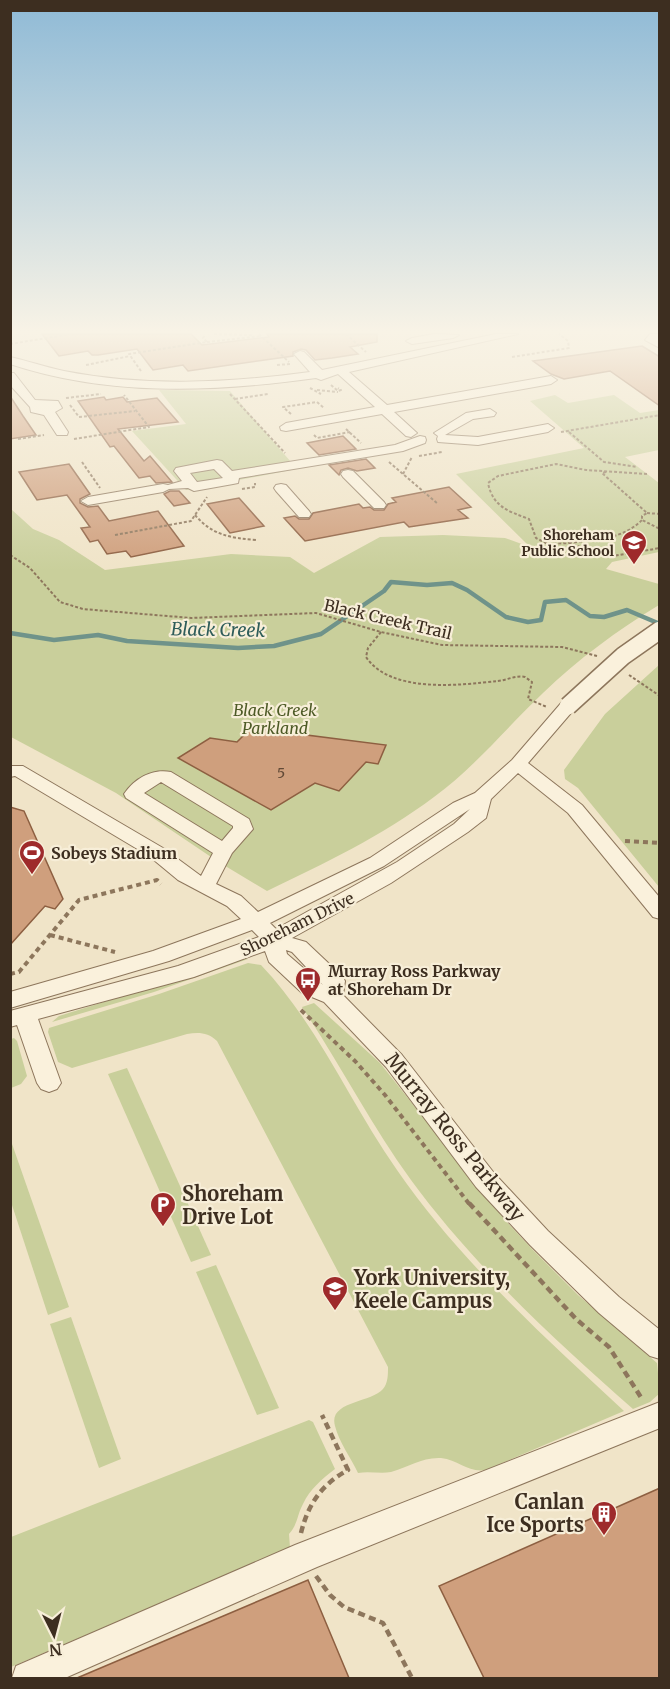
<svg xmlns="http://www.w3.org/2000/svg" width="670" height="1689" font-family="Merriweather,serif">
  <style>
    .green { fill: #c9cf9b }
    .lines { fill: none; stroke-linecap: round; stroke-linejoin: round }
    .stream { stroke: #6f938a; stroke-width: 4.5 }
    .building { fill: #cf9f7d; stroke: #8d5f41; stroke-width: 1.5 }
    .minor-casing { stroke: #8d765c; stroke-width: 2 }
    .path-far2 { stroke: #8d765c; stroke-width: 2; stroke-dasharray: 3 2; stroke-linecap: butt }
    .path-far1 { stroke: #8d765c; stroke-width: 4; stroke-dasharray: 5 4; stroke-linecap: butt }
    .path { stroke: #8d765c; stroke-width: 4.5; stroke-dasharray: 7 4.5; stroke-linecap: butt }
    .minor { fill: #faf1dc; fill-rule: evenodd }
    .minor-bridge-casing { stroke: #8d765c; stroke-width: 20; stroke-linecap: butt }
    .minor-bridge { stroke: #faf1dc; stroke-width: 17 }
    .labels { text-anchor: middle; stroke-width: 4.5; stroke-linejoin: round; paint-order: stroke }
    .far-poi-label { font-size: 14px; font-weight: bold; fill: #3d2e20; stroke: #f7eed8; text-anchor: end }
    .number-label { font-size: 14px; fill: #624a37 }
    .street-label { font-size: 16px; fill: #3d2e20; stroke: #f7eed8 }
    .park-label { font-size: 16px; font-style: italic; fill: #4d5a26; stroke: #f7eed8 }
    .poi-label { font-size: 16px; font-weight: bold; fill: #3d2e20; stroke: #f7eed8; text-anchor: start }
    .water-label { font-size: 18px; font-style: italic; fill: #2f5d5a; stroke: #f7eed8 }
    .near-street-label { font-size: 20px; fill: #3d2e20; stroke: #f7eed8 }
    .near-poi-label { font-size: 20px; font-weight: bold; fill: #3d2e20; stroke: #f7eed8; text-anchor: start }
  </style>
  <rect width="100%" height="100%" fill="#f0e4c8"/>
  <!-- green -->
  <g class="green">
    <polygon points="159,390 230,391 297,469 186,490 132,431 186,424"/>
    <path d="M555 395 568 403 614 395 640 413 659 410V450L625 457 659 483V552L612 562 606 569 659 584V605C618 630 578 659 543 693 506 728 475 767 434 797 382 836 325 863 267 891L217 861 116 793 11 737V509L33 529 59 540 105 570 231 554 290 557 314 573 380 537 443 535 505 538 530 547 456 474 584 448 530 401Z"/>
    <polygon points="659,665 659,887 578,788 565,779 564,770 605,714"/>
    <polygon points="242,959 248,959 154,992 52,1022 59,1016"/>
    <path d="M248 963 261 965C318 1025 350 1103 397 1170 460 1261 543 1336 624 1411L486 1470C468 1473 459 1460 441 1458 422 1457 409 1467 391 1472 381 1474 369 1471 358 1473 351 1458 339 1442 335 1426 328 1401 371 1403 383 1389 388 1383 388 1375 388 1367L217 1041C208 1032 198 1032 187 1034L72 1068 58 1062 48 1032 49 1028 159 994Z"/>
    <path d="M314 1003 380 1063 505 1220 532 1249 578 1295 657 1363 660 1393 650 1402 633 1409C554 1339 474 1266 411 1180 371 1125 340 1064 302 1007Z"/>
    <polygon points="14,1038 17,1041 27,1076 21,1084 11,1088 11,1039"/>
    <polygon points="127,1068 211,1255 191,1262 108,1074"/>
    <polygon points="11,1141 69,1307 48,1315 11,1202"/>
    <polygon points="216,1265 279,1408 257,1415 196,1272"/>
    <polygon points="71,1317 121,1459 99,1468 50,1324"/>
    <path d="M309 1420 313 1422 335 1469C322 1479 310 1489 303 1504 297 1515 298 1524 289 1534L290 1548 11 1667V1537Z"/>
  </g>
  <g class="lines">
    <!-- stream -->
    <polyline class="stream" points="10,633 54,640 98,635 127,641 238,648 274,646 321,634 384,591 391,582 427,585 452,583 467,590 506,617 528,622 541,620 545,602 566,600 590,616 604,617 627,610 660,624"/>
  </g>
  <!-- building -->
  <g class="building">
    <polygon points="42,334 191,334 202,345 269,337 267,334 377,334 377,342 350,347 358,354 332,358 315,360 306,350 301,349 293,352 293,356 188,371 183,365 153,370 137,349 98,355 92,355 88,351 59,356"/>
    <polygon points="642,346 660,357 660,406 610,371 564,379 551,374 533,361"/>
    <polygon points="10,396 23,416 36,435 10,439"/>
    <polygon points="104,397 106,400 123,397 127,402 157,398 178,422 118,429 144,461 150,456 172,482 156,483 150,476 139,478 114,446 110,447 78,401"/>
    <polygon points="343,436 356,449 319,455 307,443"/>
    <polygon points="366,459 375,468 357,471 348,468 341,470 339,475 329,465"/>
    <polygon points="69,464 90,494 80,499 80,503 88,507 98,506 109,521 158,511 184,546 131,557 126,551 107,554 98,540 90,542 81,528 90,527 67,495 37,500 19,472"/>
    <polygon points="449,487 471,507 458,510 468,518 409,527 404,522 305,541 284,518 295,516 299,519 309,519 313,513 359,504 363,508 370,507 374,510 384,510 388,504 396,502 392,498"/>
    <polygon points="170,491 179,491 190,503 174,506 164,494"/>
    <polygon points="239,498 264,526 230,533 207,504"/>
    <polygon points="251,728 386,745 378,764 366,762 339,791 315,783 271,810 178,758 210,738 237,742"/>
    <polygon points="10,807 24,811 63,899 55,909 45,906 10,945"/>
    <polygon points="660,1488 660,1678 484,1678 439,1586"/>
    <polygon points="308,1580 349,1678 77,1678"/>
  </g>
  <g class="lines">
    <defs>
      <g id="minor">
        <polygon points="434,334 459,335 453,338 412,344 406,341 412,338"/>
        <path d="M496 334H518L349 372 387 405 551 376 557 380 551 384 394 412 417 433 411 437 406 436 382 414 286 431 281 430 280 427 286 423 375 407 338 374 321 380 316 378C215 392 109 397 10 364V357C28 361 45 367 64 371 145 387 228 383 310 372L294 354 300 351 304 352 322 370Z"/>
        <polygon points="650,334 660,334 660,348 645,340"/>
        <polygon points="10,373 14,373 35,400 58,401 62,408 55,412 68,432 67,435 57,435 44,415 31,412 30,407 10,385"/>
        <polygon points="490,409 496,413 494,416 473,419 445,435 478,437 548,424 554,428 548,432 478,445 438,442 437,439 438,436 434,433 466,413"/>
        <path d="M420 436 425 437 426 440 425 443 403 451 239 478 238 483 233 484 194 491 188 488 169 489 163 492 88 505 81 501 88 497 163 484 168 485 182 481 174 471 176 468 217 460 222 461 232 471 395 445ZM214 469 223 478 197 482 190 473Z"/>
        <polygon points="348,470 353,471 384,502 386,505 384,508 374,508 343,477 341,474 343,471"/>
        <polygon points="281,484 286,485 309,511 311,514 309,517 299,517 276,491 274,488 276,485"/>
        <path d="M568 701 574 702 577 706 528 763 582 805 660 898V919L653 917 568 813 518 773 491 799 486 818 468 832 391 883 292 938 306 942 342 976 345 981 343 995 402 1055 494 1173 548 1231 619 1297 660 1330V1359L650 1356 599 1313 530 1245 476 1187 386 1067 324 1002 302 993 269 962 265 951 194 977 38 1019 61 1083 57 1089 49 1092 41 1089 37 1083 17 1025 10 1027V1011L178 966 259 937 252 930 169 961 10 1008V992L153 951 241 919 227 906 178 880 149 856 15 776 10 777V766H23L163 848 201 876 213 853 126 798 124 794C134 779 152 768 171 772L249 819 253 829 232 853 216 884 241 896 258 912 370 858 453 803 475 793 512 760 562 702ZM161 782 233 826V828L222 841 144 793ZM470 809 454 824 397 862 276 929 270 923 384 866ZM286 950 292 952 323 985 287 954Z"/>
        <polygon points="660,1402 660,1428 317,1567 65,1678 12,1678 16,1666 295,1545"/>
      </g>
    </defs>
    <!-- minor casing -->
    <use href="#minor" class="minor-casing"/>
    <!-- path-far2 -->
    <g class="path-far2">
      <polyline points="214,334 253,335"/>
      <polyline points="259,334 289,362"/>
      <polyline points="346,334 366,352"/>
      <polyline points="207,342 261,336"/>
      <polyline points="10,344 71,334"/>
      <polyline points="512,357 569,348 568,341 559,334"/>
      <polyline points="86,365 130,356"/>
      <polyline points="277,365 290,364"/>
      <polyline points="141,371 129,354 207,342 203,338 205,335"/>
      <polyline points="331,385 338,391 341,390 338,388"/>
      <polyline points="310,388 321,394"/>
      <polyline points="317,390 338,392"/>
      <polyline points="230,394 285,453"/>
      <polyline points="66,398 101,394"/>
      <polyline points="235,399 268,394"/>
      <polyline points="70,405 79,417 135,411"/>
      <polyline points="291,414 283,407 317,402 324,408"/>
      <polyline points="346,429 361,443"/>
      <polyline points="561,432 660,415"/>
      <polyline points="569,432 604,462 637,467"/>
      <polyline points="314,435 317,438 350,432"/>
      <polyline points="18,439 44,435"/>
      <polyline points="74,439 149,427 124,395"/>
      <polyline points="419,456 442,452"/>
      <polyline points="82,462 100,488"/>
      <polyline points="389,462 438,504"/>
      <polyline points="606,472 602,473 647,513 642,516 642,520 660,529"/>
      <polyline points="403,474 412,457"/>
      <path d="M647 474 586 470 556 464 498 476 488 483C493 507 508 511 529 519L536 538 548 544 569 543 607 557 660 548"/>
      <polyline points="242,489 255,487 255,483"/>
      <polyline points="647,513 660,514"/>
      <path d="M195 515C212 535 230 538 256 540"/>
      <polyline points="115,535 191,521 207,497"/>
      <path d="M569 543C595 539 622 540 642 520"/>
      <polyline points="10,555 30,568 60,602 83,609 191,618 316,613 381,632 442,645 562,647 597,656"/>
      <path d="M381 632 368 648 366 657C391 694 460 685 498 681 507 680 516 675 525 677L532 682 528 699 547 707"/>
      <polyline points="629,675 660,696"/>
    </g>
    <!-- path-far1 -->
    <g class="path-far1">
      <polyline points="625,841 660,843"/>
      <polyline points="50,935 115,952"/>
      <polyline points="10,974 19,972 79,900 157,880 161,884"/>
      <polyline points="301,1010 355,1061 385,1095 470,1205"/>
    </g>
    <!-- path -->
    <g class="path">
      <polyline points="469,1203 576,1319 609,1347 642,1399"/>
      <path d="M301 1533C308 1504 322 1484 348 1470L322 1415"/>
      <polyline points="316,1576 330,1595 344,1607 383,1623 412,1678"/>
    </g>
    <!-- minor -->
    <use href="#minor" class="minor"/>
    <defs>
      <polyline id="minor-bridge" points="568,706 623,656 660,630"/>
    </defs>
    <!-- minor-bridge casing -->
    <use href="#minor-bridge" class="minor-bridge-casing"/>
    <!-- minor-bridge -->
    <use href="#minor-bridge" class="minor-bridge"/>
  </g>
  <!-- sky -->
  <linearGradient id="sky" x2="0" y2="1"><stop stop-color="#8fbad6"/><stop offset="0.58" stop-color="#f8f3e6"/><stop offset="1" stop-color="#f8f3e6" stop-opacity="0"/></linearGradient>
  <rect width="670" height="571" fill="url(#sky)"/>
  <!-- icons -->
  <defs>
    <symbol id="school-pin" viewBox="-11 -11 22 30"><path d="M0 17L-7.5 6A9.5 9.5 0 1 1 7.5 6Z" fill="#9e2a2b" stroke="#f7eed8"/><path d="M0-5L7-2L0 1L-7-2ZM-4 1L0 2.5L4 1V4Q0 6-4 4Z" fill="#fff"/></symbol>
    <symbol id="stadium-pin" viewBox="-11 -11 22 30"><path d="M0 17L-7.5 6A9.5 9.5 0 1 1 7.5 6Z" fill="#9e2a2b" stroke="#f7eed8"/><path d="M0-5a6.5 5 0 1 0 0 10a6.5 5 0 1 0 0-10ZM-3.5-1.8h7v3.6h-7Z" fill="#fff"/></symbol>
    <symbol id="bus-pin" viewBox="-11 -11 22 30"><path d="M0 17L-7.5 6A9.5 9.5 0 1 1 7.5 6Z" fill="#9e2a2b" stroke="#f7eed8"/><path d="M-5-6H5V4H4V6H2V4H-2V6H-4V4H-5ZM-3.5-4V0h7V-4ZM-3.5 1.2v1.5H-2V1.2ZM2 1.2v1.5H3.5V1.2Z" fill="#fff"/></symbol>
    <symbol id="parking-pin" viewBox="-11 -11 22 30"><path d="M0 17L-7.5 6A9.5 9.5 0 1 1 7.5 6Z" fill="#9e2a2b" stroke="#f7eed8"/><path d="M-3.5-5.5H1a3.5 3.5 0 0 1 0 7H-1V5.5H-3.5ZM-1-3.4V-.6H.8a1.4 1.4 0 0 0 0-2.8Z" fill="#fff"/></symbol>
    <symbol id="university-pin" viewBox="-11 -11 22 30"><path d="M0 17L-7.5 6A9.5 9.5 0 1 1 7.5 6Z" fill="#9e2a2b" stroke="#f7eed8"/><path d="M0-5L7-2L0 1L-7-2ZM-4 1L0 2.5L4 1V4Q0 6-4 4Z" fill="#fff"/></symbol>
    <symbol id="building-pin" viewBox="-11 -11 22 30"><path d="M0 17L-7.5 6A9.5 9.5 0 1 1 7.5 6Z" fill="#9e2a2b" stroke="#f7eed8"/><path d="M-4-6H4V6H1V3H-1V6H-4ZM-2.5-4.3h1.7v1.8h-1.7ZM.8-4.3h1.7v1.8H.8ZM-2.5-1h1.7V.8h-1.7ZM.8-1h1.7V.8H.8Z" fill="#fff"/></symbol>
  </defs>
  <g fill-rule="evenodd">
    <use href="#school-pin" x="619" y="528" width="30" height="40"/>
    <use href="#stadium-pin" x="17" y="838" width="30" height="40"/>
    <use href="#bus-pin" x="293" y="965" width="30" height="40"/>
    <use href="#parking-pin" x="148" y="1190" width="30" height="40"/>
    <use href="#university-pin" x="320" y="1274" width="30" height="40"/>
    <use href="#building-pin" x="589" y="1499" width="30" height="40"/>
  </g>
  <g class="labels">
    <!-- far-poi labels -->
    <g class="far-poi-label">
      <text x="614" y="540">Shoreham<tspan x="614" dy="16">Public School</tspan></text>
    </g>
    <!-- number labels -->
    <g class="number-label">
      <text x="281" y="778">5</text>
    </g>
    <!-- street labels -->
    <g class="street-label">
      <text transform="translate(388 619) rotate(13)" y="6">Black Creek Trail</text>
      <text transform="translate(297 924) rotate(-26)" y="6">Shoreham Drive</text>
    </g>
    <!-- park labels -->
    <g class="park-label">
      <text x="275" y="716">Black Creek<tspan x="275" dy="18">Parkland</tspan></text>
    </g>
    <!-- poi labels -->
    <g class="poi-label">
      <text x="51" y="859">Sobeys Stadium</text>
      <text x="328" y="977">Murray Ross Parkway<tspan x="328" dy="18">at Shoreham Dr</tspan></text>
    </g>
    <!-- water labels -->
    <g class="water-label">
      <text transform="translate(218 630) rotate(1)" y="6">Black Creek</text>
    </g>
    <!-- near-street labels -->
    <g class="near-street-label">
      <text transform="translate(455 1137) rotate(51)" y="7">Murray Ross Parkway</text>
    </g>
    <!-- near-poi labels -->
    <g class="near-poi-label">
      <text x="182" y="1201">Shoreham<tspan x="182" dy="23">Drive Lot</tspan></text>
      <text x="354" y="1285">York University,<tspan x="354" dy="23">Keele Campus</tspan></text>
      <text x="584" y="1509" text-anchor="end">Canlan<tspan x="584" dy="23">Ice Sports</tspan></text>
    </g>
  </g>
  <!-- border -->
  <rect width="670" height="1689" fill="none" stroke="#3d2e20" stroke-width="24"/>
  <!-- north arrow -->
  <g transform="translate(54 1635) rotate(174)" stroke="#f7eed8" stroke-width="4.5" paint-order="stroke">
  <path d="M0-4.5L10 22L0 15L-10 22Z" fill="#3d2e20"/>
  <text y="-9" font-size="16" font-weight="bold" text-anchor="middle" fill="#3d2e20">N</text>
  </g>
</svg>
